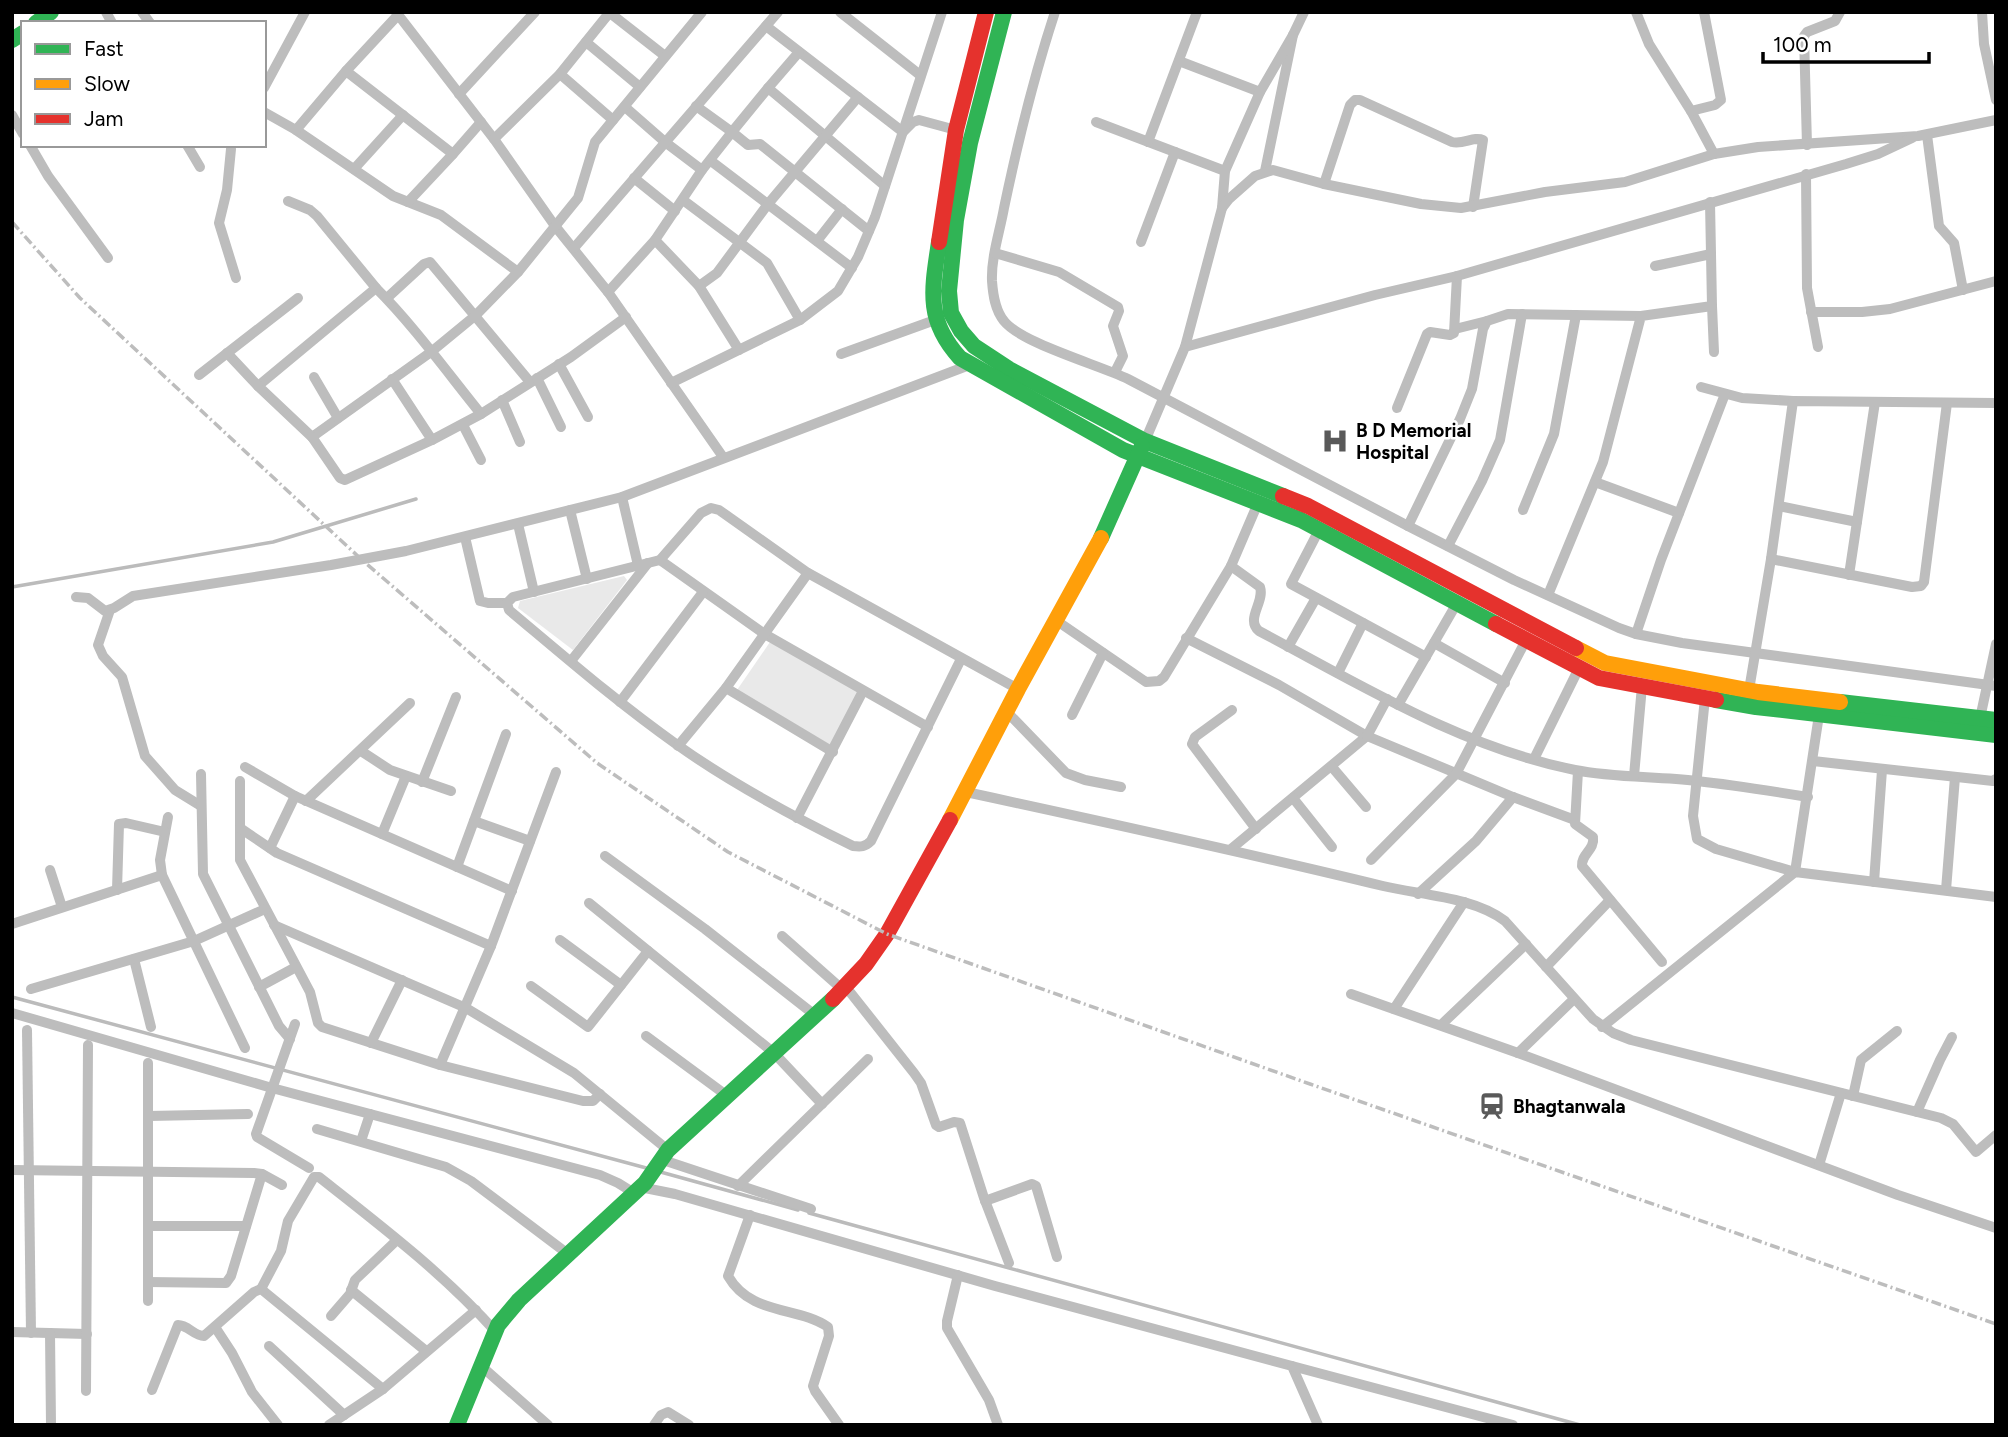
<svg xmlns="http://www.w3.org/2000/svg" width="2008" height="1437" font-family="Figtree,sans-serif">
  <style>
    .green { fill: #e9e9e9 }
    .lines { fill: none; stroke-linecap: round; stroke-linejoin: round }
    .stream { stroke: #bbb; stroke-width: 3.5 }
    .street { stroke: #bdbdbd; stroke-width: 10 }
    .fast { stroke: #30b455; stroke-width: 16 }
    .slow { stroke: #ff9f0a; stroke-width: 16 }
    .jam { stroke: #e5322d; stroke-width: 16 }
    .rail { stroke: #bdbdbd; stroke-width: 3.5; stroke-dasharray: 10 3.5 2 3.5; stroke-linecap: butt }
    .labels { text-anchor: middle; stroke-width: 5; stroke-linejoin: round; paint-order: stroke }
    .poi-label { font-size: 19px; font-weight: bold; fill: #000; stroke: #fff; text-anchor: start }
  </style>
  <rect width="100%" height="100%" fill="#fff"/>
  <!-- green -->
  <g class="green">
    <polygon points="624,576 627,580 573,650 518,608 520,601"/>
    <polygon points="770,642 859,690 830,745 737,690"/>
  </g>
  <g class="lines">
    <!-- stream -->
    <g class="stream">
      <polyline points="12,587 273,542 416,499"/>
      <polyline points="12,997 650,1169"/>
      <polyline points="657,1171 798,1210"/>
      <polyline points="809,1213 1580,1425"/>
    </g>
    <!-- street -->
    <g class="street">
      <polyline points="106,12 112,23"/>
      <polyline points="142,12 150,23"/>
      <polyline points="396,12 494,139 555,226 608,292 723,457"/>
      <polyline points="840,12 920,75"/>
      <path d="M1055 12C1034 76 1018 141 1004 208 1000 231 991 257 992 281 993 295 995 310 1004 321 1021 343 1099 365 1128 379L1408 526 1514 580 1619 628 1636 634 1682 643 1996 686"/>
      <polyline points="1636,12 1649,44 1691,111 1714,154"/>
      <polyline points="1982,12 1984,44 1996,100"/>
      <polyline points="610,13 665,56"/>
      <polyline points="398,15 346,71 296,130 393,196 441,215 518,272"/>
      <polyline points="766,26 903,132 913,122 919,120 956,130"/>
      <polyline points="586,42 640,87"/>
      <polyline points="1179,61 1260,92"/>
      <polyline points="346,71 453,154 408,202"/>
      <polyline points="560,74 613,120"/>
      <polyline points="264,88 305,12"/>
      <polyline points="768,88 799,52"/>
      <polyline points="459,94 535,12"/>
      <polyline points="696,106 732,132 768,88 885,186"/>
      <polyline points="625,107 665,142 702,170 732,132 748,145 760,144 869,231"/>
      <polyline points="1691,111 1715,105 1721,100 1704,12"/>
      <polyline points="264,112 296,130"/>
      <polyline points="12,115 23,134"/>
      <polyline points="1096,122 1225,171"/>
      <polyline points="1927,135 1939,226 1954,243 1963,290"/>
      <polyline points="494,139 560,74 610,12"/>
      <polyline points="1148,142 1197,12"/>
      <polyline points="30,145 48,176 108,258"/>
      <polyline points="187,145 200,167"/>
      <polyline points="1807,145 1804,36 1807,32 1835,21 1840,12"/>
      <polyline points="231,149 227,190 219,223 236,278"/>
      <polyline points="453,154 481,122"/>
      <polyline points="711,161 852,268"/>
      <polyline points="354,169 403,115"/>
      <polyline points="1265,171 1293,35 1304,12"/>
      <polyline points="1806,174 1807,288 1818,347"/>
      <polyline points="634,178 675,211"/>
      <path d="M1324 184 1350 105 1355 100H1360L1452 142C1463 145 1474 136 1483 140L1473 207"/>
      <polyline points="683,200 767,263 800,320"/>
      <polyline points="288,201 310,210 317,216 376,288"/>
      <polyline points="1222,208 1225,171 1260,92 1293,35"/>
      <polyline points="655,240 699,286 739,350"/>
      <polyline points="817,241 842,209"/>
      <polyline points="1141,242 1175,152"/>
      <polyline points="574,248 778,12"/>
      <polyline points="995,253 1059,272 1118,307 1119,311 1113,326 1123,356 1115,372"/>
      <polyline points="1655,266 1711,254"/>
      <polyline points="699,286 717,273 768,204 858,97"/>
      <polyline points="608,292 655,240 702,170"/>
      <polyline points="387,298 424,264 430,262 530,382"/>
      <polyline points="1712,306 1714,352"/>
      <polyline points="1811,312 1862,312 1890,309 1996,281"/>
      <path d="M626 317 571 357 481 414C447 372 414 326 376 288L258 386 312 437 431 352 476 315 518 272 578 198 595 142 702 12"/>
      <polyline points="1455,329 1487,321"/>
      <polyline points="1185,347 1222,208 1229,199 1255,176 1273,170 1324,184 1421,204 1461,208 1545,192 1625,182 1714,154 1758,147 1918,136 1996,120"/>
      <polyline points="227,353 258,386"/>
      <polyline points="841,354 935,320"/>
      <polyline points="559,364 588,417"/>
      <polyline points="199,375 298,298"/>
      <polyline points="314,377 338,418"/>
      <polyline points="537,378 561,427"/>
      <polyline points="392,379 432,440"/>
      <polyline points="671,383 800,320 838,291 858,257 875,217 942,12"/>
      <polyline points="1701,387 1742,398 1793,401"/>
      <polyline points="502,400 520,442"/>
      <polyline points="1397,408 1427,334 1430,332 1450,335 1454,333 1457,276"/>
      <polyline points="463,425 481,460"/>
      <polyline points="312,437 340,478 345,480 432,440 481,414"/>
      <polyline points="1145,441 1185,347 1375,295 1457,276 1846,164 1878,154 1912,138"/>
      <polyline points="1595,482 1679,513"/>
      <polyline points="622,497 638,565"/>
      <path d="M1258 503 1231 566 1260 587C1265 602 1245 619 1259 631 1361 685 1461 747 1575 770 1615 778 1657 776 1697 781 1734 785 1771 791 1808 797"/>
      <polyline points="1779,506 1857,522"/>
      <polyline points="570,510 587,579"/>
      <polyline points="1523,510 1554,434 1576,315"/>
      <polyline points="518,524 534,592"/>
      <polyline points="1408,526 1460,419 1472,389 1483,329 1487,321 1508,314 1641,316"/>
      <polyline points="1319,530 1291,584 1426,657"/>
      <polyline points="465,537 480,601 488,603 507,603"/>
      <polyline points="1448,546 1482,481 1500,440 1522,314"/>
      <polyline points="1771,559 1912,587 1921,586 1924,582 1947,403"/>
      <polyline points="660,560 763,633 928,727"/>
      <polyline points="1849,575 1875,402"/>
      <polyline points="1548,595 1603,462 1641,316 1712,306 1710,202"/>
      <polyline points="76,597 88,598 105,611 114,608 133,596 331,565 406,551 622,497 972,364"/>
      <polyline points="110,610 98,645 103,656 122,677 145,756 175,790 201,806"/>
      <polyline points="1057,621 1146,682 1159,681 1164,677 1231,566"/>
      <polyline points="1636,634 1661,560 1725,394"/>
      <polyline points="1186,638 1279,685 1367,736 1231,849"/>
      <polyline points="1434,643 1505,683"/>
      <polyline points="1288,647 1316,598"/>
      <path d="M961 659 871 841C865 847 861 847 853 846 792 816 732 784 676 744 618 703 564 656 509 610L507 603 513 597 660 560 701 513 711 508 719 510 808 573 1018 689"/>
      <polyline points="571,661 648,563"/>
      <polyline points="1338,673 1363,623"/>
      <polyline points="726,688 833,752"/>
      <polyline points="1749,690 1771,559 1793,401 1996,403"/>
      <polyline points="1705,698 1693,816 1697,839 1716,849 1795,872 1819,715"/>
      <polyline points="1387,699 1367,736 1513,797 1575,820"/>
      <polyline points="620,702 703,592"/>
      <polyline points="1398,705 1457,603"/>
      <polyline points="1232,710 1195,737 1192,744 1256,829"/>
      <polyline points="1007,712 1066,773 1085,780 1121,787"/>
      <polyline points="1072,715 1103,653"/>
      <polyline points="1979,723 1996,644"/>
      <polyline points="678,746 726,688 808,573"/>
      <polyline points="361,751 390,770 451,791"/>
      <polyline points="1534,759 1579,668"/>
      <polyline points="1813,761 1993,781 1996,779"/>
      <polyline points="245,767 295,796 512,891"/>
      <polyline points="1332,767 1366,807"/>
      <path d="M1578 771 1575 824 1593 837C1595 850 1581 854 1582 866L1662 962"/>
      <polyline points="201,774 203,874 279,1026 290,1039"/>
      <polyline points="1634,776 1642,686"/>
      <polyline points="240,781 240,860 310,992 318,1023 322,1027 440,1065 583,1101 593,1101 600,1094"/>
      <polyline points="422,782 456,697"/>
      <path d="M966 792C1105 822 1244 852 1383 886 1421 895 1474 897 1505 921L1593 1019 1613 1033 1631 1040 1941 1118 1953 1124 1976 1152 1996 1135"/>
      <polyline points="1293,798 1332,847"/>
      <polyline points="306,801 410,703"/>
      <polyline points="797,818 863,691"/>
      <polyline points="474,821 530,841"/>
      <polyline points="240,828 277,853 491,946"/>
      <polyline points="382,834 406,776"/>
      <polyline points="270,848 295,796"/>
      <polyline points="605,856 705,929 816,1016"/>
      <polyline points="1371,860 1456,774 1526,640"/>
      <polyline points="457,867 506,734"/>
      <polyline points="50,870 62,907"/>
      <polyline points="162,875 160,860 168,817"/>
      <polyline points="1874,882 1882,770"/>
      <polyline points="117,890 119,824 126,823 165,832"/>
      <polyline points="1946,890 1955,777"/>
      <polyline points="1418,894 1476,841 1513,797"/>
      <polyline points="589,903 774,1053 822,1104"/>
      <polyline points="12,924 162,875 245,1048"/>
      <polyline points="274,925 466,1008 574,1073 668,1150"/>
      <polyline points="782,936 843,990"/>
      <polyline points="560,940 621,985"/>
      <polyline points="134,959 151,1027"/>
      <polyline points="1546,967 1610,900"/>
      <polyline points="531,986 588,1027 648,951"/>
      <polyline points="259,987 296,967"/>
      <polyline points="846,987 914,1073 921,1083 936,1125 939,1127 954,1122 960,1123 984,1198 1009,1263"/>
      <polyline points="31,989 194,941 265,909"/>
      <polyline points="1351,994 1518,1053 1898,1195 1996,1228"/>
      <polyline points="1394,1009 1464,902"/>
      <polyline points="12,1013 272,1088 600,1175 618,1183 634,1193"/>
      <polyline points="295,1024 256,1134 257,1137 309,1168"/>
      <polyline points="1441,1025 1526,944"/>
      <polyline points="1602,1027 1795,872 1996,897"/>
      <polyline points="27,1030 31,1333"/>
      <polyline points="646,1036 726,1095"/>
      <polyline points="371,1043 402,980"/>
      <polyline points="1518,1053 1574,999"/>
      <polyline points="440,1065 491,946 556,772"/>
      <polyline points="1853,1096 1861,1060 1897,1031"/>
      <polyline points="1917,1112 1940,1060 1952,1037"/>
      <polyline points="149,1116 248,1114"/>
      <polyline points="317,1129 446,1167 471,1181 568,1254"/>
      <polyline points="361,1141 370,1114"/>
      <polyline points="660,1159 811,1209"/>
      <polyline points="1819,1165 1841,1093"/>
      <polyline points="12,1170 254,1173 262,1174 282,1185"/>
      <polyline points="738,1186 868,1059"/>
      <polyline points="640,1187 675,1194 995,1286 1292,1366 1318,1425"/>
      <polyline points="985,1201 1032,1184 1036,1186 1057,1257"/>
      <path d="M750 1215 728 1276C751 1316 798 1306 828 1327L829 1336 813 1386 815 1391 839 1425"/>
      <polyline points="149,1226 246,1226"/>
      <polyline points="958,1275 947,1321 947,1328 989,1400 998,1425"/>
      <polyline points="148,1282 226,1283 231,1276 262,1174"/>
      <path d="M261 1289 281 1251 288 1221 314 1177H319C380 1225 443 1273 495 1331"/>
      <polyline points="351,1290 426,1351"/>
      <polyline points="148,1301 148,1063"/>
      <polyline points="331,1316 350,1294 355,1280 397,1240"/>
      <polyline points="215,1327 232,1353 252,1392 278,1425"/>
      <polyline points="12,1332 87,1334"/>
      <polyline points="50,1333 51,1425"/>
      <polyline points="269,1346 344,1415"/>
      <polyline points="480,1365 548,1425"/>
      <polyline points="1292,1366 1513,1425"/>
      <path d="M152 1390 178 1325C188 1325 194 1336 204 1336L254 1292 261 1289 383 1389"/>
      <polyline points="86,1391 88,1045"/>
      <polyline points="329,1425 383,1389 476,1310"/>
      <polyline points="654,1425 661,1415 668,1412 689,1425"/>
    </g>
    <!-- fast -->
    <g class="fast">
      <polyline points="1004,12 970,143 956,220 949,291 951,313 961,331 974,346 1009,369 1145,441 1283,496"/>
      <polyline points="36,23 51,12"/>
      <polyline points="12,40 23,33"/>
      <path d="M939 242C932 289 925 320 960 358L1123 450 1301 520 1496 624"/>
      <polyline points="1101,538 1142,446"/>
      <polyline points="1716,700 1756,707 1996,735"/>
      <polyline points="1840,702 1996,720"/>
      <polyline points="457,1425 498,1325 519,1300 645,1183 668,1150 833,999"/>
    </g>
    <!-- slow -->
    <g class="slow">
      <polyline points="1576,648 1605,663 1758,692 1840,702"/>
      <polyline points="950,820 1018,689 1101,538"/>
    </g>
    <!-- jam -->
    <g class="jam">
      <polyline points="939,242 956,130 986,12"/>
      <polyline points="1283,496 1308,506 1576,648"/>
      <polyline points="1496,624 1599,678 1716,700"/>
      <polyline points="833,999 866,964 887,934 950,820"/>
    </g>
    <!-- rail -->
    <polyline class="rail" points="12,222 80,298 361,559 597,763 728,852 887,934 1310,1084 1996,1324"/>
  </g>
  <!-- icons -->
  <defs>
    <symbol id="hospital-bare" viewBox="-9 -9 18 18"><path d="M-5-5h3v3.5h4V-5h3V5h-3V1.5h-4V5h-3Z" fill="#595959" stroke="#fff" stroke-width="2.5" paint-order="stroke"/></symbol>
    <symbol id="station-bare" viewBox="-9 -9 18 18"><path d="M-3-6H3Q5-6 5-4V2Q5 4 3 4L4.5 6H3L1.5 4h-3L-3 6H-4.5L-3 4Q-5 4-5 2V-4Q-5-6-3-6ZM-3.5-4v3h7v-3ZM-3.5 1v1.5H-2V1ZM2 1v1.5H3.5V1Z" fill="#595959" stroke="#fff" stroke-width="2.5" paint-order="stroke"/></symbol>
  </defs>
  <g fill-rule="evenodd">
    <use href="#hospital-bare" x="1316" y="422" width="38" height="38"/>
    <use href="#station-bare" x="1473" y="1087" width="38" height="38"/>
  </g>
  <g class="labels">
    <!-- poi labels -->
    <g class="poi-label">
      <text x="1356" y="437">B D Memorial<tspan x="1356" dy="22">Hospital</tspan></text>
      <text x="1513" y="1113">Bhagtanwala</text>
    </g>
  </g>
  <!-- border -->
  <rect width="2008" height="1437" fill="none" stroke="#000000" stroke-width="28"/>
  <!-- legend -->
  <rect x="21" y="21" width="245" height="126" fill="#ffffff" stroke="#999999" stroke-width="2"/>
  <rect x="35" y="44" width="35" height="10" fill="#30b455" stroke="#999999" stroke-width="2"/>
  <text x="84" y="56" font-size="21" fill="#000000">Fast</text>
  <rect x="35" y="79" width="35" height="10" fill="#ff9f0a" stroke="#999999" stroke-width="2"/>
  <text x="84" y="91" font-size="21" fill="#000000">Slow</text>
  <rect x="35" y="114" width="35" height="10" fill="#e5322d" stroke="#999999" stroke-width="2"/>
  <text x="84" y="126" font-size="21" fill="#000000">Jam</text>
  <!-- scale -->
  <path d="M1763 52v10h166v-10" fill="none" stroke="#000000" stroke-width="3.5"/>
  <text x="1773" y="52" font-size="21" fill="#000000" stroke="#ffffff" stroke-width="5" paint-order="stroke">100 m</text>
</svg>
